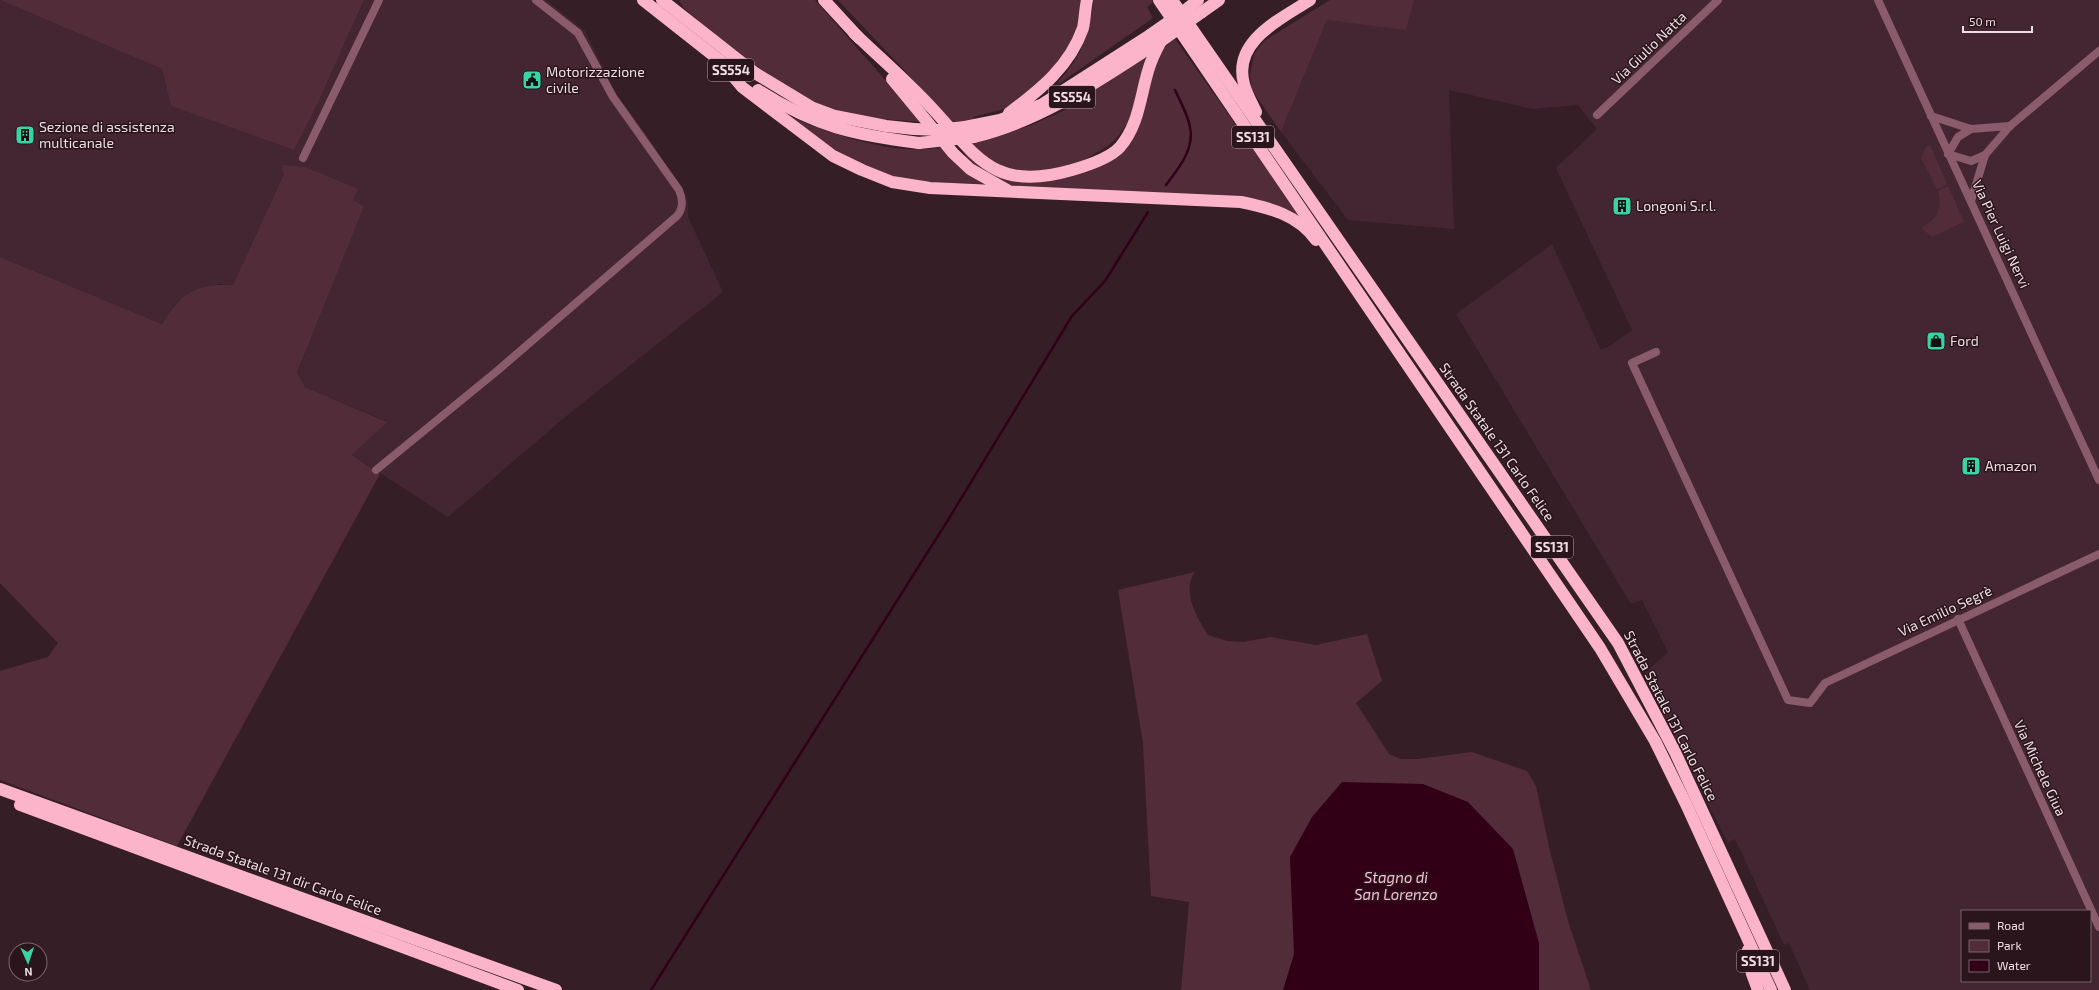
<svg xmlns="http://www.w3.org/2000/svg" width="2099" height="990" font-family="'Exo 2',sans-serif">
  <style>
    .built { fill: #432631; fill-rule: evenodd }
    .green { fill: #532c3a }
    .water { fill: #310016 }
    .lines { fill: none; stroke-linecap: round; stroke-linejoin: round }
    .stream { stroke: #310016; stroke-width: 2.5 }
    .street { stroke: #8a5b6b; stroke-width: 8 }
    .highway { stroke: #fcb4cb; stroke-width: 12 }
    .highway-bridge { stroke: #fcb4cb; stroke-width: 12 }
    .labels { text-anchor: middle; stroke-width: 3; stroke-linejoin: round; paint-order: stroke }
    .shield { fill: #2b151c; stroke: #b3a1a7; stroke-width: 1 }
    .shield-label { font-size: 13px; font-weight: bold; fill: #eddde2 }
    .street-label { font-size: 14px; fill: #eddde2; stroke: #2b151c }
    .poi-label { font-size: 14px; fill: #eddde2; stroke: #2b151c; text-anchor: start }
    .water-label { font-size: 15px; font-style: italic; fill: #f6bdcf; stroke: #2b151c }
  </style>
  <rect width="100%" height="100%" fill="#351e26"/>
  <!-- built -->
  <g class="built">
    <polygon points="0,0 162,69 171,106 294,150 317,105 364,0 546,0 585,31 614,90 652,143 688,202 688,217 723,292 570,413 448,517 352,455 386,421 305,387 297,374 363,206 353,200 357,189 282,170 284,174 233,285 219,284 179,300 171,309 162,324 0,257"/>
    <path d="M1414 0H2099V990H1810L1789 943 1784 945 1735 839 1728 843 1643 675 1668 652 1642 600 1631 604 1456 314 1552 244 1601 350 1613 344 1632 330 1556 168 1597 129 1578 105 1533 109 1449 90 1454 229 1348 220 1281 132 1327 20 1406 29ZM1962 911H2090V981H1962Z"/>
  </g>
  <!-- green -->
  <g class="green">
    <polygon points="0,0 364,0 317,105 294,150 171,106 162,69"/>
    <polygon points="679,0 815,0 922,122 870,118 822,107 770,76 703,25 683,7"/>
    <polygon points="838,0 1083,0 1075,35 1063,59 1031,92 1004,109 973,117 988,139 1029,126 1063,111 1146,55 1131,118 1118,136 1108,146 1078,163 1054,170 1030,171 998,167 981,157 948,121 922,89"/>
    <path d="M1094 0H1152L1153 2 1147 7 1153 18 1060 83 1058 82C1083 55 1088 36 1094 0Z"/>
    <polygon points="1330,0 1414,0 1406,30 1327,20 1281,132 1252,90 1250,75 1254,54 1264,41"/>
    <path d="M1175 39 1301 217 1282 207 1264 202 1011 186C991 177 972 171 963 151 990 179 1003 180 1041 181 1066 181 1108 167 1125 149 1130 144 1140 123 1143 115 1153 89 1148 55 1175 39Z"/>
    <path d="M785 114C822 131 861 144 902 149 916 150 931 148 945 148L970 175 983 184C956 183 923 183 897 177 854 167 819 139 785 114Z"/>
    <polygon points="1930,145 1947,184 1937,189 1921,158 1926,147"/>
    <path d="M283 165 305 167 358 189 353 200 364 206 297 373 305 387 387 422 352 455 380 474 177 846 0 780V671L48 657 58 643 0 583V257L162 324C179 294 197 283 233 285L284 174 282 170Z"/>
    <path d="M1948 186 1964 222 1932 237 1921 228C1937 220 1943 209 1938 191Z"/>
    <path d="M1195 572C1181 591 1197 618 1208 635L1227 641 1244 642 1270 637 1316 645 1367 634 1382 681 1356 703 1389 754 1401 759H1417L1472 752 1527 771 1536 786 1550 851 1568 921 1591 990H1181L1189 902 1151 896 1143 743 1118 590Z"/>
  </g>
  <!-- water -->
  <polygon class="water" points="1342,782 1423,784 1468,802 1513,849 1539,943 1539,990 1283,990 1294,954 1290,857 1312,817"/>
  <g class="lines">
    <!-- stream -->
    <g class="stream">
      <path d="M1166 185C1178 169 1195 149 1190 127 1188 115 1180 101 1175 90"/>
      <polyline points="651,990 948,520 1072,316 1105,281 1148,212"/>
    </g>
    <!-- street -->
    <g class="street">
      <polyline points="1878,0 2099,480"/>
      <polyline points="1597,115 1718,0"/>
      <polyline points="1931,116 1971,129 2010,126"/>
      <polyline points="1948,154 1971,161 1985,155"/>
      <polyline points="1948,154 1958,137 1971,129"/>
      <polyline points="303,158 379,0"/>
      <polyline points="1971,201 1985,155 2010,126 2099,51"/>
      <polyline points="1656,352 1632,363 1788,700 1810,703 1825,683 2099,554"/>
      <path d="M376 470 497 371 677 216C683 209 683 199 679 190L613 97 578 33 536 0"/>
      <polyline points="1958,619 2099,927"/>
    </g>
    <!-- highway -->
    <g class="highway">
      <polyline points="643,0 728,67"/>
      <polyline points="662,0 755,73 811,107 835,116 886,126 914,129"/>
      <polyline points="824,0 859,38"/>
      <polyline points="1159,0 1600,648 1655,741 1686,804 1771,990"/>
      <polyline points="1172,0 1618,643 1675,752 1785,990"/>
      <polyline points="1183,12 1198,0"/>
      <polyline points="1202,12 1219,0"/>
      <path d="M854 33C879 57 906 80 930 106 977 156 993 193 1072 170 1086 166 1110 158 1120 147 1139 124 1140 98 1148 71 1151 60 1156 50 1161 41"/>
      <path d="M722 63 742 87 833 156 862 170 892 182 930 188 1241 202C1270 208 1298 215 1316 240"/>
      <polyline points="892,79 953,153 970,169 1007,190"/>
      <path d="M758 90C814 126 854 135 919 143"/>
      <path d="M1256 112C1252 103 1246 93 1244 84 1232 41 1281 19 1310 0"/>
      <path d="M1009 113C1040 90 1070 66 1083 28 1085 19 1085 9 1087 0"/>
      <polyline points="965,127 1000,120 1041,105 1150,35"/>
      <path d="M974 137C1044 120 1101 79 1160 41"/>
      <polyline points="0,789 556,990"/>
      <polyline points="20,805 518,990"/>
      <polyline points="1748,950 1752,974 1758,990"/>
    </g>
    <!-- highway-bridge -->
    <g class="highway-bridge">
      <polyline points="1150,35 1183,12"/>
      <polyline points="1161,41 1202,12"/>
      <polyline points="914,129 938,130 965,127"/>
      <polyline points="919,143 974,137"/>
    </g>
  </g>
  <!-- icons -->
  <defs>
    <symbol id="civic-square" viewBox="-11 -11 22 22"><rect x="-9" y="-9" width="18" height="18" rx="4" fill="#39d4a5" stroke="#2b151c"/><path d="M-.6-6.5H3V-4.5H.6V-3L4-1V1h2V6H-6V1h2V-1L-.6-3ZM-1.2 2.5V6h2.4V2.5Z" fill="#111"/></symbol>
    <symbol id="building-square" viewBox="-11 -11 22 22"><rect x="-9" y="-9" width="18" height="18" rx="4" fill="#39d4a5" stroke="#2b151c"/><path d="M-4-6H4V6H1V3H-1V6H-4ZM-2.5-4.3h1.7v1.8h-1.7ZM.8-4.3h1.7v1.8H.8ZM-2.5-1h1.7V.8h-1.7ZM.8-1h1.7V.8H.8Z" fill="#111"/></symbol>
    <symbol id="shop-square" viewBox="-11 -11 22 22"><rect x="-9" y="-9" width="18" height="18" rx="4" fill="#39d4a5" stroke="#2b151c"/><path d="M-5-2.5h2.3a2.7 3.5 0 0 1 5.4 0H5L5.5 6h-11ZM-1.5-2.5h3a1.5 2.3 0 0 0-3 0Z" fill="#111"/></symbol>
  </defs>
  <g fill-rule="evenodd">
    <use href="#civic-square" x="521" y="69" width="22" height="22"/>
    <use href="#building-square" x="14" y="124" width="22" height="22"/>
    <use href="#building-square" x="1611" y="195" width="22" height="22"/>
    <use href="#shop-square" x="1925" y="330" width="22" height="22"/>
    <use href="#building-square" x="1960" y="455" width="22" height="22"/>
  </g>
  <g class="labels">
    <!-- shield labels -->
    <g class="shield">
      <rect x="708" y="59" width="46" height="22" rx="3"/>
      <rect x="1049" y="86" width="46" height="22" rx="3"/>
      <rect x="1232" y="126" width="42" height="22" rx="3"/>
      <rect x="1531" y="536" width="42" height="22" rx="3"/>
      <rect x="1737" y="950" width="42" height="22" rx="3"/>
    </g>
    <g class="shield-label">
      <text x="731" y="75">SS554</text>
      <text x="1072" y="102">SS554</text>
      <text x="1253" y="142">SS131</text>
      <text x="1552" y="552">SS131</text>
      <text x="1758" y="966">SS131</text>
    </g>
    <!-- street labels -->
    <g class="street-label">
      <text transform="translate(1649 48) rotate(-44)" y="5">Via Giulio Natta</text>
      <text transform="translate(2001 234) rotate(65)" y="5">Via Pier Luigi Nervi</text>
      <text transform="translate(1497 442) rotate(55)" y="5">Strada Statale 131 Carlo Felice</text>
      <text transform="translate(1945 611) rotate(-25)" y="5">Via Emilio Segrè</text>
      <text transform="translate(1671 716) rotate(63)" y="5">Strada Statale 131 Carlo Felice</text>
      <text transform="translate(2040 768) rotate(65)" y="5">Via Michele Giua</text>
      <text transform="translate(283 875) rotate(20)" y="5">Strada Statale 131 dir Carlo Felice</text>
    </g>
    <!-- poi labels -->
    <g class="poi-label">
      <text x="546" y="77">Motorizzazione<tspan x="546" dy="16">civile</tspan></text>
      <text x="39" y="132">Sezione di assistenza<tspan x="39" dy="16">multicanale</tspan></text>
      <text x="1636" y="211">Longoni S.r.l.</text>
      <text x="1950" y="346">Ford</text>
      <text x="1985" y="471">Amazon</text>
    </g>
    <!-- water labels -->
    <g class="water-label">
      <text x="1396" y="883">Stagno di<tspan x="1396" dy="17">San Lorenzo</tspan></text>
    </g>
  </g>
  <!-- legend -->
  <rect x="1961" y="910" width="130" height="72" fill="#2b151c" stroke="#79656b"/>
  <rect x="1969" y="923" width="20" height="6" fill="#8a5b6b" stroke="#79656b"/>
  <text x="1997" y="930" font-size="12" fill="#eddde2">Road</text>
  <rect x="1969" y="940" width="20" height="12" fill="#532c3a" stroke="#79656b"/>
  <text x="1997" y="950" font-size="12" fill="#eddde2">Park</text>
  <rect x="1969" y="960" width="20" height="12" fill="#310016" stroke="#79656b"/>
  <text x="1997" y="970" font-size="12" fill="#eddde2">Water</text>
  <!-- north arrow -->
  <g transform="translate(28 962) rotate(177)"><circle r="19" fill="#2b151c" stroke="#79656b"/>
  <path d="M0-3L7 15L0 10L-7 15Z" fill="#39d4a5"/>
  <text y="-6" font-size="11" font-weight="bold" text-anchor="middle" fill="#eddde2">N</text>
  </g>
  <!-- scale -->
  <path d="M1963 26v6h69v-6" fill="none" stroke="#eddde2" stroke-width="2"/>
  <text x="1969" y="26" font-size="12" fill="#eddde2" stroke="#2b151c" stroke-width="3" paint-order="stroke">50 m</text>
</svg>
